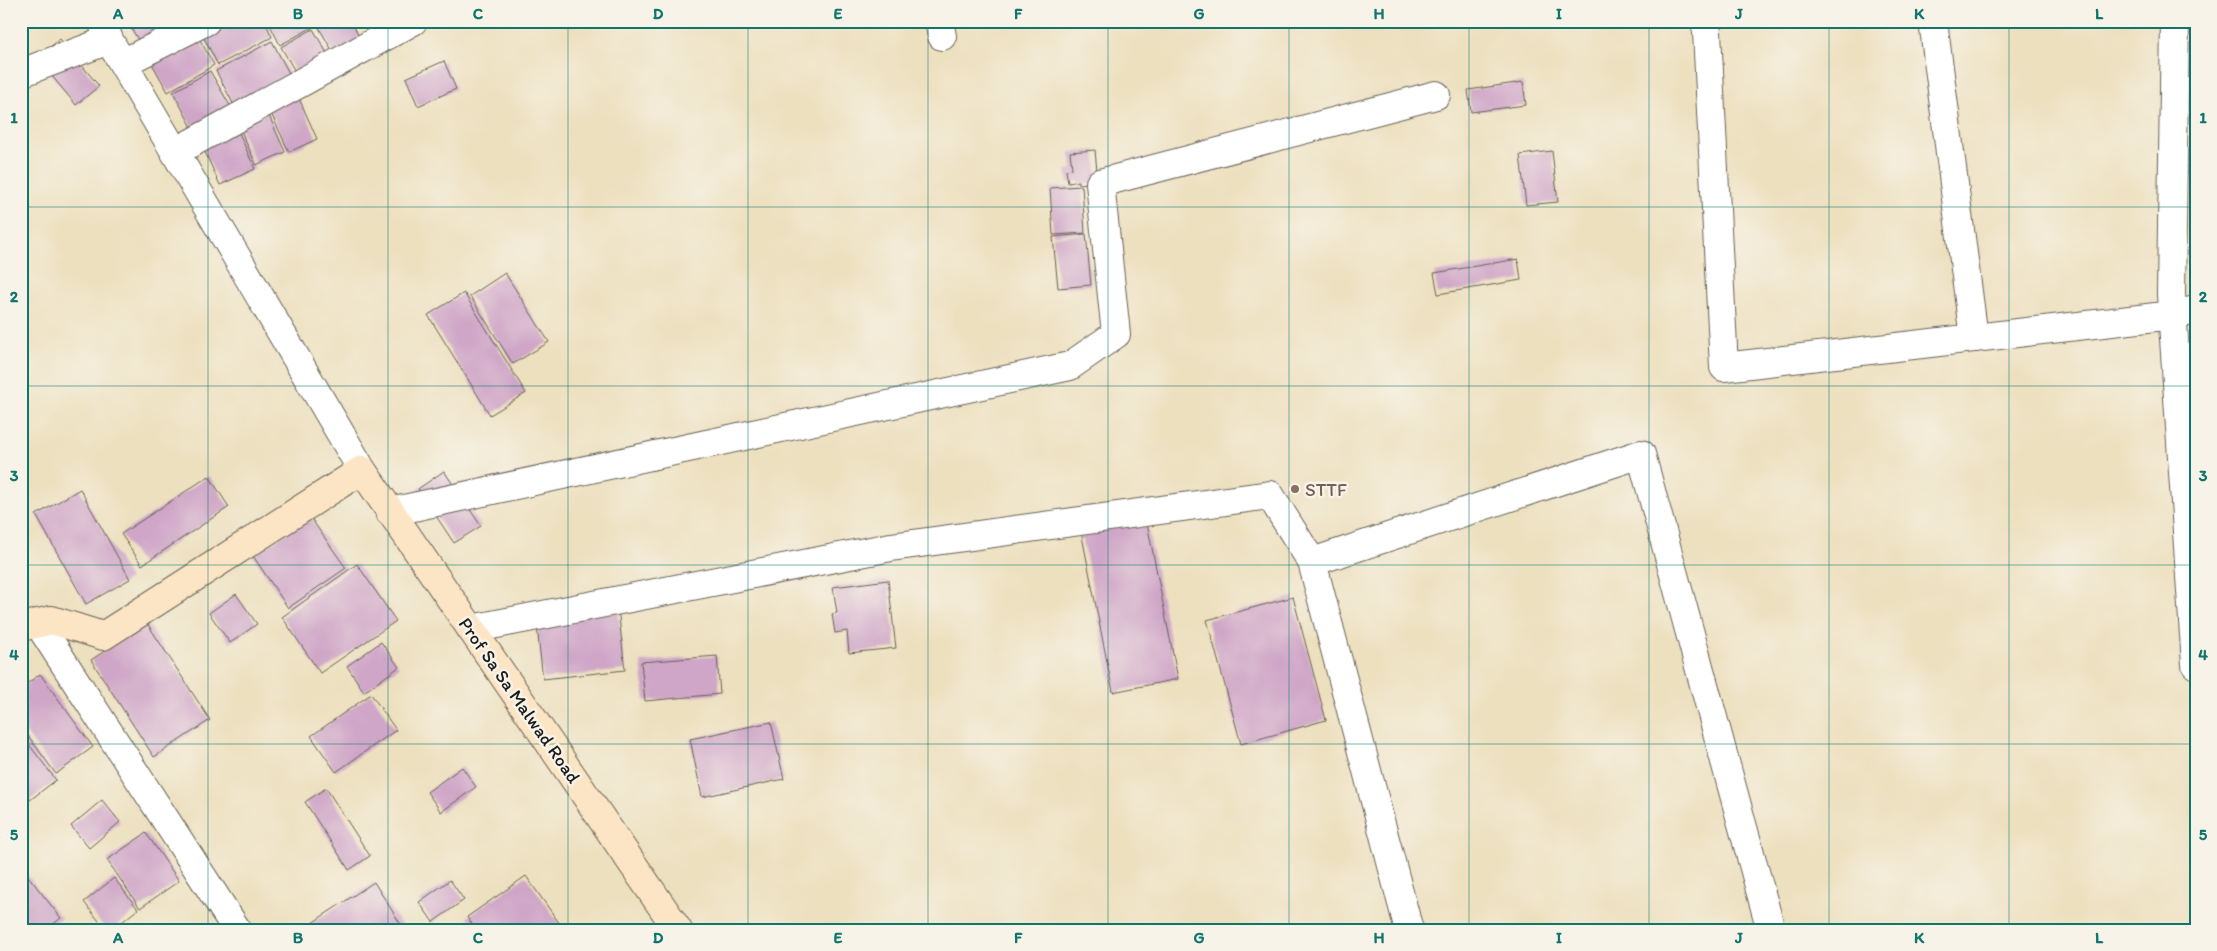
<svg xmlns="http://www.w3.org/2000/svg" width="2217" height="951" font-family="Itim,sans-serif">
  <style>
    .building { fill: #cfa6c7 }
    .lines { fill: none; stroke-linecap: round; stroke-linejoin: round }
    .street-casing { stroke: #656155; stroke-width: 30 }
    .secondary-casing { stroke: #656155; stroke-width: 30 }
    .street { stroke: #fff; stroke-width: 28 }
    .secondary { stroke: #fce5c4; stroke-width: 28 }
    .grid { fill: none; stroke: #0f766e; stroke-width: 1; stroke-opacity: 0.55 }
    .education-dot { fill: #8d6e63; stroke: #f7f3e8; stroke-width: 2 }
    .labels { text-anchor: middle; stroke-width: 5; stroke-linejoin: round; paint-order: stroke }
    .education-label { font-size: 19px; fill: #785e54; stroke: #f7f3e8; text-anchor: start }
    .street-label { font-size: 19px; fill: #1c1c1c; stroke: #f7f3e8 }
    .neatline { fill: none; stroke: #0f766e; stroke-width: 2 }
    .grid-label { font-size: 16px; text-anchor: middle; font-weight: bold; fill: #0f766e }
  </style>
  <rect width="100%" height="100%" fill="#f7f3e8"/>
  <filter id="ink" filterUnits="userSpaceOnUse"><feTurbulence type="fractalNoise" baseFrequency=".02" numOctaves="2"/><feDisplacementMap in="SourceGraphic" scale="10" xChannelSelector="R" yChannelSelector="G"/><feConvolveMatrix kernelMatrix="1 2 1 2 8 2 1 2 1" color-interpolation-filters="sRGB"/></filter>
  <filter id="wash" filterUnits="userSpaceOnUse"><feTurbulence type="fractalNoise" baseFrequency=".0096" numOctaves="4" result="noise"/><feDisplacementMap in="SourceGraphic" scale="20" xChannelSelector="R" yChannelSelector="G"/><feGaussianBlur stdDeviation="1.12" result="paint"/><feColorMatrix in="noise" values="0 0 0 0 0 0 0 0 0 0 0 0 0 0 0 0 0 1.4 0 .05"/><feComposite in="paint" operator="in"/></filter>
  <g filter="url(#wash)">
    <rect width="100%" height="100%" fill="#ede0bf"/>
    <g id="blocks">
      <!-- building -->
      <g class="building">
        <polygon points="134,21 183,21 143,47 129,25"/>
        <polygon points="222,21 265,21 272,37 218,65 201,32"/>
        <polygon points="268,21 324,21 280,45"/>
        <polygon points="331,21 351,21 362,42 336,57 319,28"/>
        <polygon points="313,29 332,62 300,80 281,47"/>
        <polygon points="196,33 214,65 168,92 150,60"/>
        <polygon points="60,39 99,86 76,105 37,58"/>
        <polygon points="272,41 293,81 237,111 216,71"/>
        <polygon points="444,61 456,89 418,106 406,78"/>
        <polygon points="210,71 232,109 194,131 173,92"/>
        <polygon points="1523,82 1526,105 1471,112 1468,90"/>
        <polygon points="298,96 317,139 289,152 269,109"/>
        <polygon points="267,111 285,152 256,165 238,124"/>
        <polygon points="236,126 255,169 220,185 200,141"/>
        <polygon points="1095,150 1098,182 1079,184 1079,181 1068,183 1066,170 1072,169 1070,152"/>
        <polygon points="1552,151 1558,202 1526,205 1520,155"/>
        <polygon points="1082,186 1085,233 1053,235 1050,188"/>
        <polygon points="1086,234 1091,285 1058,288 1053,237"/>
        <polygon points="1518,259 1521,280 1438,294 1434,273"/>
        <polygon points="505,273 549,342 513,364 470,296"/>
        <polygon points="464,293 526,393 490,415 428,315"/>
        <polygon points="444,471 481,526 454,543 418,489"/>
        <polygon points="209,476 229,507 142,565 121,534"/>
        <polygon points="80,489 130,579 86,604 36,515"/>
        <polygon points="1143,503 1178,679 1113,692 1078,516"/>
        <polygon points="310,517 346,568 288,608 253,556"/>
        <polygon points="357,564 396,621 320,673 282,617"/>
        <polygon points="888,580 896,648 849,653 847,631 835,633 832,614 837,613 833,587"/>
        <polygon points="236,594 257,624 230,643 209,613"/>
        <polygon points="1293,597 1326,720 1241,744 1207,620"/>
        <polygon points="618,608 625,670 543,679 536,618"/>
        <polygon points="147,623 210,720 154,757 91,660"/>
        <polygon points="381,642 399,667 364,692 347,666"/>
        <polygon points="717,656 720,694 645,701 641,662"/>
        <polygon points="40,674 93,747 56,774 21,726 21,688"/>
        <polygon points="371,694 396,730 336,772 311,736"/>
        <polygon points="771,722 784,779 702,797 690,739"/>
        <polygon points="21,734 56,780 21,807"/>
        <polygon points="462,767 476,787 441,812 427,792"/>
        <polygon points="326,788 370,856 349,870 305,802"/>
        <polygon points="102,800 120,822 89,848 71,826"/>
        <polygon points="146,833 179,881 140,908 107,860"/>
        <polygon points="21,867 61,918 46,930 21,930"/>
        <polygon points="526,876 562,927 558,930 476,930 467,917"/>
        <polygon points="114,878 138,909 112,930 106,930 84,902"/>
        <polygon points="450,880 464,900 433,922 419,902"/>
        <polygon points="374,882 403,928 317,930 312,923"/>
      </g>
    </g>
  </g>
  <g filter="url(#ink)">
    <use href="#blocks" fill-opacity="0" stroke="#656155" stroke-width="1"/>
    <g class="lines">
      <defs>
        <g id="street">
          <polyline points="102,21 109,40 362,470"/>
          <polyline points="939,21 942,36"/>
          <polyline points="1705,21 1707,32 1724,367 2173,315 2196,310"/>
          <polyline points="1933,21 1974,338"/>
          <polyline points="2175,21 2171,294 2196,665"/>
          <polyline points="123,63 206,21"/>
          <polyline points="21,73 109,40"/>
          <polyline points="175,152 413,21"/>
          <polyline points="390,512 1070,366 1116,334 1100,183 1436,95"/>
          <polyline points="38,623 237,930"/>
          <polyline points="471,629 891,547 1270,495 1312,562"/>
          <polyline points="1409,930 1312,562 1641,454 1771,930"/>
        </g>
        <polyline id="secondary" points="21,627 52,620 103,636 362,470 678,930"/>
      </defs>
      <!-- street casing -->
      <use href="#street" class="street-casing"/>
      <!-- secondary casing -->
      <use href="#secondary" class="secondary-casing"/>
      <!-- street -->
      <use href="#street" class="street"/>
      <!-- secondary -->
      <use href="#secondary" class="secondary"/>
    </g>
  </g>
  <!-- grid -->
  <path class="grid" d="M208 21V930M388 21V930M568 21V930M748 21V930M928 21V930M1108 21V930M1289 21V930M1469 21V930M1649 21V930M1829 21V930M2009 21V930M21 207H2196M21 386H2196M21 565H2196M21 744H2196"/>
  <!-- markers -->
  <circle class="education-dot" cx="1295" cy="489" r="5"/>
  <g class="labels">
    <!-- education labels -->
    <g class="education-label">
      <text x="1305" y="496">STTF</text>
    </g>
    <!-- street labels -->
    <g class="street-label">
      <text transform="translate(520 700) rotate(55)" y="7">Prof Sa Sa Malwad Road</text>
    </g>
  </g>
  <!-- margin -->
  <rect width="2217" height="951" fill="none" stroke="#f7f3e8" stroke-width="55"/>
  <rect x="28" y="28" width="2162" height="896" class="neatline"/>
  <g class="grid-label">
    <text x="118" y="19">A</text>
    <text x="298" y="19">B</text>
    <text x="478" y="19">C</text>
    <text x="658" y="19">D</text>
    <text x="838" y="19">E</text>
    <text x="1018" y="19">F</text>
    <text x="1199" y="19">G</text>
    <text x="1379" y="19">H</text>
    <text x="1559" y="19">I</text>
    <text x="1739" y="19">J</text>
    <text x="1919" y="19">K</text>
    <text x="2099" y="19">L</text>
    <text x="14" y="123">1</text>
    <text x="2203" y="123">1</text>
    <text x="14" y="302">2</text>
    <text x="2203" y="302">2</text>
    <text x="14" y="481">3</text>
    <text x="2203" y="481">3</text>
    <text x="14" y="660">4</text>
    <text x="2203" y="660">4</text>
    <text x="14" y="840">5</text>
    <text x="2203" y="840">5</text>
    <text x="118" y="943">A</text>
    <text x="298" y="943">B</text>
    <text x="478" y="943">C</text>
    <text x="658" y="943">D</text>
    <text x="838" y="943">E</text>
    <text x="1018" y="943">F</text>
    <text x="1199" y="943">G</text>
    <text x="1379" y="943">H</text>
    <text x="1559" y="943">I</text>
    <text x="1739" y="943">J</text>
    <text x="1919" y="943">K</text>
    <text x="2099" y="943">L</text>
  </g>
</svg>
